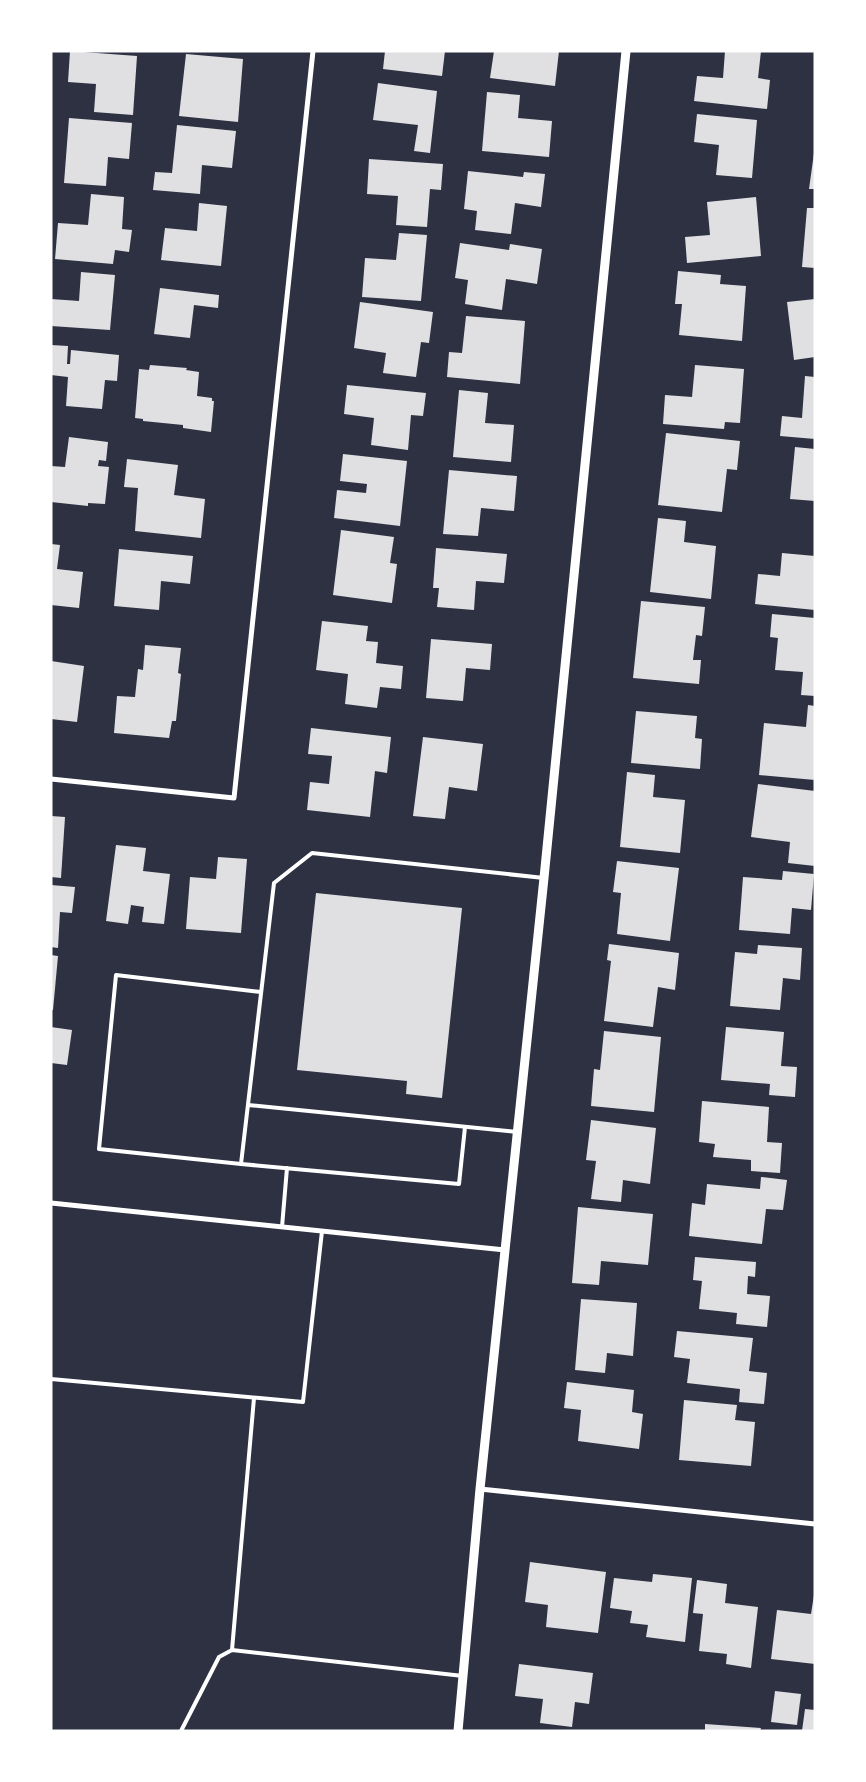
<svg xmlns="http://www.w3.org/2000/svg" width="866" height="1782" font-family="Poppins,sans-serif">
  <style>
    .building { fill: #e0e0e3 }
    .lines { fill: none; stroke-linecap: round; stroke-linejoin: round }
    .service { stroke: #fff; stroke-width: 4 }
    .minor { stroke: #fff; stroke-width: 5 }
    .tertiary { stroke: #fff; stroke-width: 9 }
  </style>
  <rect width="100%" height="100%" fill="#2d3142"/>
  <!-- building -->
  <g class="building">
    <polygon points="70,51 137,56 133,115 94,112 96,84 68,82"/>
    <polygon points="385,51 445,51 442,76 383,69"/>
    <polygon points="494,51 559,51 555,86 490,78"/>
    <polygon points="725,51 761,51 758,78 770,80 767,109 694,101 697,76 723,78"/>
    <polygon points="186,54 243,59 238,122 179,116"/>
    <polygon points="378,83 437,91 430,153 414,151 418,125 373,120"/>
    <polygon points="487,92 520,95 518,118 552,121 549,157 482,151"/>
    <polygon points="697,114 757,120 752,178 716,175 719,145 694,142"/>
    <polygon points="69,118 132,123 129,159 108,157 106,186 64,183"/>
    <polygon points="177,125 236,131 232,168 202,165 200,194 153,190 155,172 172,173"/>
    <polygon points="814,153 815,153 815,189 809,189"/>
    <polygon points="369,159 443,164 441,190 430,189 427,227 396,225 398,196 367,194"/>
    <polygon points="468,171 523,177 524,172 545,174 541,207 515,203 511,234 475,230 477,211 464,209"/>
    <polygon points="91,194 124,197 122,229 132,230 129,252 115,250 113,264 55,259 58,223 88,225"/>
    <polygon points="756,197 761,256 687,263 685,237 710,235 707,202"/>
    <polygon points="199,203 227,206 221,266 161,260 165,228 197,231"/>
    <polygon points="807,208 815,208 815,268 802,267"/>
    <polygon points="399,233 427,235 421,301 362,297 365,258 396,260"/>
    <polygon points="460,243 509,250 510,244 542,249 537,284 506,279 502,310 465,304 468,280 455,278"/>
    <polygon points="678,271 721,275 720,284 746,286 742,341 679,335 682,304 675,304"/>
    <polygon points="81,272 115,275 110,330 51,326 51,299 79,301"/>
    <polygon points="160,288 219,295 218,308 194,305 190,338 154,334"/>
    <polygon points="815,299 815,357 794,360 787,302"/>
    <polygon points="360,302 433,312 429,343 421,342 416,377 383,373 386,353 354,348"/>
    <polygon points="466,316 525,321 520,384 447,377 449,352 462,353"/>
    <polygon points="51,345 68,346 67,364 70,364 71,350 119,355 117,381 105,380 102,409 66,406 68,377 51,375"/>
    <polygon points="150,365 187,368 186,370 199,372 197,396 212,398 212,401 214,401 211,432 183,428 183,425 143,421 143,419 135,418 139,369 149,370"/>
    <polygon points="695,365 744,369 740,423 725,422 724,429 663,424 665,395 692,397"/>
    <polygon points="805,376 815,377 815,439 780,436 782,416 802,418"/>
    <polygon points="347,385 426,393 423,416 411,415 408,450 371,445 374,418 344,414"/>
    <polygon points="459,390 488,393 485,423 514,425 511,462 453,457"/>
    <polygon points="666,433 740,441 737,470 727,469 722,512 658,505"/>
    <polygon points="69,437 108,442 106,461 99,460 98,466 109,467 105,504 88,503 88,506 51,502 51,466 65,467"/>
    <polygon points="795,447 815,449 815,501 790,499"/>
    <polygon points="343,454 407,461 400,526 334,518 337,490 366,493 367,484 340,481"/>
    <polygon points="127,459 178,465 174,495 205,499 201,538 135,531 138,488 124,487"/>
    <polygon points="449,470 517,476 514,511 481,508 478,536 443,534"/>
    <polygon points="658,518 686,521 684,542 716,546 711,599 650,592"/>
    <polygon points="341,530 394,537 390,563 397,564 392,603 333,595"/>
    <polygon points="51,544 60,545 57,569 83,572 79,608 51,605"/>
    <polygon points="436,548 507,554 504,583 476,581 474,610 437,607 439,588 433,588"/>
    <polygon points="119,549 193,556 190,584 161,581 159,610 114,606"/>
    <polygon points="782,553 815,556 815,610 755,604 758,574 780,576"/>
    <polygon points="641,601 705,607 702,636 696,635 693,660 701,660 699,684 633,678"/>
    <polygon points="772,614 815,618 815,696 801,695 803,672 775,670 778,638 770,637"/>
    <polygon points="322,621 368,626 366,641 378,642 376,663 403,666 401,689 380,687 377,708 345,704 348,674 316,670"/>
    <polygon points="431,639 492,644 490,670 466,668 463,701 426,698"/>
    <polygon points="145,645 181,648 178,673 181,674 176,721 172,721 169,738 114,733 117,696 135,697 138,669 143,670"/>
    <polygon points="51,661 84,666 77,722 51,719"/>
    <polygon points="808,705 815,706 815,780 759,775 764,723 806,727"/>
    <polygon points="636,711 697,716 695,738 702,739 700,769 631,763"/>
    <polygon points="311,728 391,737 387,773 375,771 370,817 307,810 310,782 329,784 332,756 308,754"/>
    <polygon points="423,737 483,744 477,791 449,787 445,819 413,816"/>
    <polygon points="627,772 655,775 653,797 685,800 680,853 620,847"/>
    <polygon points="758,784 815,791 815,866 788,863 790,842 751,837"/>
    <polygon points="51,816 65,817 61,878 51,877"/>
    <polygon points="116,845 146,848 143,871 170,874 164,924 142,922 144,907 131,905 128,924 106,921"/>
    <polygon points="218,857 247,859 241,933 186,929 190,877 216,879"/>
    <polygon points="617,861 679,868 670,941 617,934 621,893 613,892"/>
    <polygon points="783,871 814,874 811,910 792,908 790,934 739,930 743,877 782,880"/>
    <polygon points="51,885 75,887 72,913 60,912 58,948 51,947"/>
    <polygon points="316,893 462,908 442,1098 406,1094 407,1081 297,1070"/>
    <polygon points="609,944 679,953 675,990 658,987 653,1027 604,1021 611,961 607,960"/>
    <polygon points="758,945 802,948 800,980 783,978 780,1010 730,1006 735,952 757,954"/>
    <polygon points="51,955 58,956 53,1010 51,1010"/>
    <polygon points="51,1027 72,1030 67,1065 51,1063"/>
    <polygon points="726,1027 784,1032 781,1066 797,1067 795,1097 769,1095 770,1084 721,1080"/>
    <polygon points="604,1031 661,1037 654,1112 591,1106 594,1069 600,1070"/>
    <polygon points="702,1101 769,1107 767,1142 782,1143 780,1173 751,1171 751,1160 713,1157 715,1144 699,1142"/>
    <polygon points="591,1120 656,1128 650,1184 623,1180 621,1202 591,1199 596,1161 586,1160"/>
    <polygon points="761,1177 787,1180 783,1210 766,1209 762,1244 689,1236 692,1203 705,1205 707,1184 760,1189"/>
    <polygon points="578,1207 653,1214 648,1265 601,1261 599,1285 572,1283"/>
    <polygon points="695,1257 756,1262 755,1277 748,1276 747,1294 770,1296 767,1327 736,1324 737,1313 699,1309 702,1281 693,1280"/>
    <polygon points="581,1299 637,1303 633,1356 607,1353 605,1373 575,1370"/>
    <polygon points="677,1331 753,1338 749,1371 767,1373 764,1404 739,1402 740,1389 687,1383 690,1359 674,1357"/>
    <polygon points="567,1382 634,1390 632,1412 643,1414 639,1449 578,1441 581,1410 564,1408"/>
    <polygon points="684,1400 737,1405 735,1420 755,1422 751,1466 679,1460"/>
    <polygon points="530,1562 606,1572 598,1633 546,1627 548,1605 525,1602"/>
    <polygon points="653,1574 692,1578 685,1642 646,1637 648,1625 630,1623 632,1611 610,1608 614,1578 652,1582"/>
    <polygon points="697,1580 727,1584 725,1603 758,1607 751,1668 726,1664 727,1654 699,1651 703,1614 693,1613"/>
    <polygon points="814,1595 815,1664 771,1659 777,1610 811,1614"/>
    <polygon points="519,1664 593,1673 589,1704 575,1702 572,1727 540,1723 543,1699 515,1696"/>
    <polygon points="775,1691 801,1694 797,1725 771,1722"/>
    <polygon points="805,1709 815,1710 815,1731 802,1731"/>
    <polygon points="705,1724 761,1728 760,1731 705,1731"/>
  </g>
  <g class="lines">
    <!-- service -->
    <g class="service">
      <polyline points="261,992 116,975 99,1149 241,1164 459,1184 465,1127"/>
      <polyline points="248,1105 517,1132"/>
      <polyline points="241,1164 274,883 312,853 544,878"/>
      <polyline points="282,1227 287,1168"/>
      <polyline points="51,1379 303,1402 322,1231"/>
      <polyline points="232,1650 254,1398"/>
      <polyline points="181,1731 219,1657 232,1650 463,1676"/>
    </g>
    <!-- minor -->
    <g class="minor">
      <polyline points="51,779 234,798 313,51"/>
      <polyline points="51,1203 505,1250"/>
      <polyline points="480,1489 815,1524"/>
    </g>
    <!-- tertiary -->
    <polyline class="tertiary" points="458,1731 480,1489 544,878 626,51"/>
  </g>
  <!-- border -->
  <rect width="866" height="1782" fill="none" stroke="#ffffff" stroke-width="105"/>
</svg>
